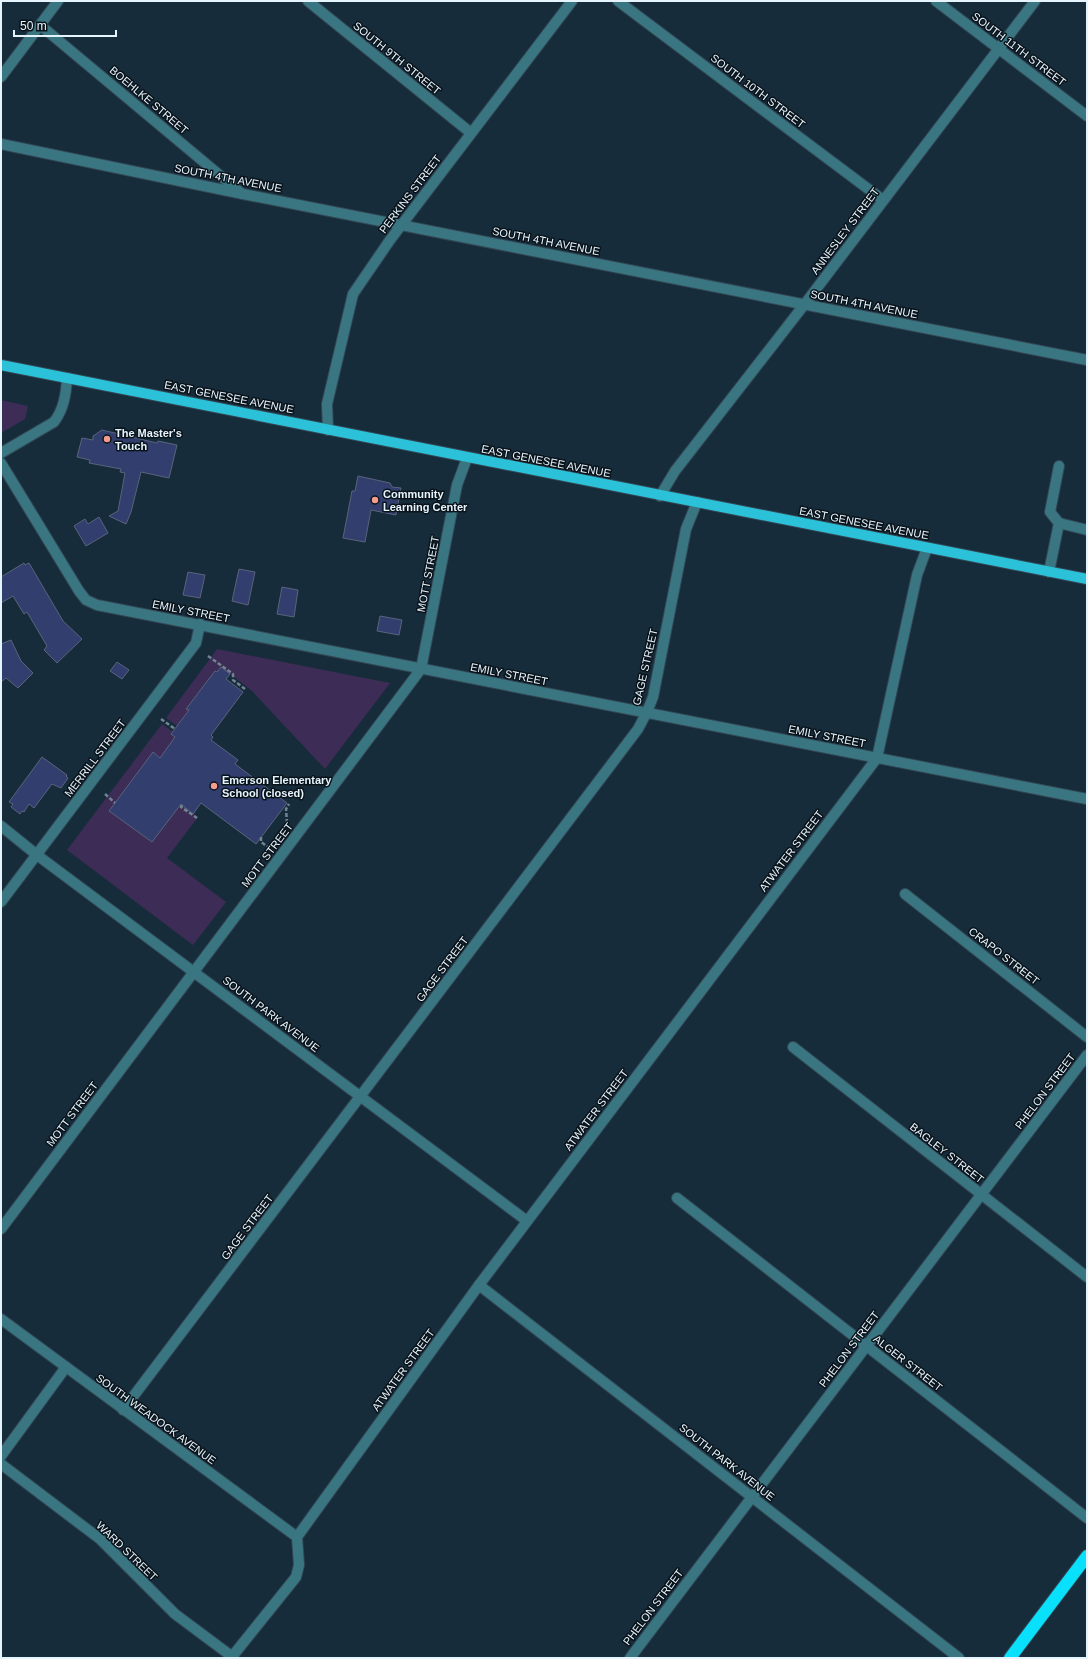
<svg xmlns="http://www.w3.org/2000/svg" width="1088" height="1659" font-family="Helvetica,sans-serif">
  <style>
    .green { fill: #3c2c56 }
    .building { fill: #313e6e; stroke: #5b637b }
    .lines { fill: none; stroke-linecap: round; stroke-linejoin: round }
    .minor-casing { stroke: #334856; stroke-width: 12 }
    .major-casing { stroke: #334856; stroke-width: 12 }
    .highway-casing { stroke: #334856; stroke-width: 14 }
    .path { stroke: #728491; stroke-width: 2.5; stroke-dasharray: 4 2; stroke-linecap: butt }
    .minor { stroke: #3a7681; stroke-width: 10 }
    .major { stroke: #2bc2d9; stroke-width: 10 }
    .highway { stroke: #09e0fc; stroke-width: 12 }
    .poi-dot { fill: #f59d8d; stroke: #0a131a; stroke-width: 1.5 }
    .labels { text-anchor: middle; stroke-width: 3; stroke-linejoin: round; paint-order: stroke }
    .street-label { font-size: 11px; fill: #e6f4fe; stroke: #0a131a }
    .poi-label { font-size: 11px; font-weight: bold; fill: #e6f4fe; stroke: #0a131a; text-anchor: start }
  </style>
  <rect width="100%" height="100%" fill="#162c3b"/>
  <!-- green -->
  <g class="green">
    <polygon points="1,400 28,406 25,419 1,433"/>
    <polygon points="217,649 390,683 325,769 252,691 221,667 217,672 215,671 187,708 189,710 177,726 166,718"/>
    <polygon points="162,724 173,732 171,734 175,737 160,758 153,753 110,811 152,842 181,804 198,817 167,858 226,902 193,945 67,850"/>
  </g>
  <!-- building -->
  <g class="building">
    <polygon points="102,430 157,443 158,441 177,445 169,478 141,472 131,512 126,524 109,516 118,511 125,473 120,472 121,469 89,463 90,460 77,457 82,438 93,440 93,436"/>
    <polygon points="358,476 390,483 392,487 401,488 396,515 371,510 365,542 343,538 352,491 355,491"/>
    <polygon points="99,517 108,533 86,546 74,526 85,519 88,524"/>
    <polygon points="24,563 25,565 29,563 63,621 82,639 57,663 44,650 47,646 27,612 24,614 13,596 1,603 1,577"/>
    <polygon points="239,569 255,572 248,605 232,601"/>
    <polygon points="188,572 205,575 200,598 183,595"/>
    <polygon points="282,587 298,590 294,617 277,614"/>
    <polygon points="380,616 402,620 399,635 377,631"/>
    <polygon points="11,640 21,661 33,673 18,688 6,678 1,682 1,644"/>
    <polygon points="117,662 129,670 122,679 110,671"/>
    <polygon points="221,667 230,674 226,679 243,692 211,735 213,737 211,740 238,760 235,764 287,803 256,844 201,803 193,814 181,804 152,842 109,811 153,752 160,758 175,737 171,734 189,710 186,709 215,671 217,672"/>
    <polygon points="42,757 67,775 66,776 68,778 61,788 52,784 34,808 29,804 24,812 22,811 20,814 11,807 13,804 9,802"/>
  </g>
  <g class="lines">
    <defs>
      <g id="minor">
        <polyline points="308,1 471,133"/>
        <polyline points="618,1 883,200"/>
        <polyline points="936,1 1087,116"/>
        <polyline points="40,25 241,193"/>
        <polyline points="1,77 58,1"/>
        <polyline points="1,144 243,194 1087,360"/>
        <polyline points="328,430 327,404 353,294 390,240 572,1"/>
        <path d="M1 453 54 422C64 409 66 394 67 378"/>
        <polyline points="1,463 79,591 86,600 97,605 1087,799"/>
        <polyline points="660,496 675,471 804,305 1035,1"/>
        <polyline points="1059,523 1050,512 1059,466"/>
        <polyline points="1049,572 1059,523 1087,530"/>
        <polyline points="1,826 37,855 527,1221"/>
        <polyline points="905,894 1087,1037"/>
        <polyline points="1,902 196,643 200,624"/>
        <polyline points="793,1047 1087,1277"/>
        <polyline points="677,1198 1087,1518"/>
        <polyline points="1,1229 421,669 457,485 467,458"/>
        <polyline points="479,1285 959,1658"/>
        <polyline points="1,1319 297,1537"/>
        <polyline points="123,1410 638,729 647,712 653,697 686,529 697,502"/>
        <polyline points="1,1456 66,1367"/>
        <polyline points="1,1464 100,1539 175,1614 234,1658"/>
        <polyline points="231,1658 296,1577 299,1565 297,1537 479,1285 877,758 917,575 927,548"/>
        <polyline points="630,1658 1087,1055"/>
      </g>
      <polyline id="major" points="1,365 1087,579"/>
      <polyline id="highway" points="1010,1658 1087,1556"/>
    </defs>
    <!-- minor casing -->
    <use href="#minor" class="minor-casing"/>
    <!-- major casing -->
    <use href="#major" class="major-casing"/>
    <!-- highway casing -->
    <use href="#highway" class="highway-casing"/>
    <!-- path -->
    <g class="path">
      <polyline points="208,656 233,674 233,680 245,689"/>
      <polyline points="161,719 175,729"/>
      <polyline points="105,794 115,803"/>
      <polyline points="182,805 181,807 197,818"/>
      <polyline points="287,823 286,809 289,804"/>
      <polyline points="261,837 261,842 268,847"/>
    </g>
    <!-- minor -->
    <use href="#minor" class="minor"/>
    <!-- major -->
    <use href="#major" class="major"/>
    <!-- highway -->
    <use href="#highway" class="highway"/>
  </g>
  <!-- markers -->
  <g class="poi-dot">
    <circle cx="107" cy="439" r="4"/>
    <circle cx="375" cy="500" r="4"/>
    <circle cx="214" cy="786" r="4"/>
  </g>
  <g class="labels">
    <!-- street labels -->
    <g class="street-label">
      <text transform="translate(1019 49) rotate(37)" y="4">SOUTH 11TH STREET</text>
      <text transform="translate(397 58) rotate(39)" y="4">SOUTH 9TH STREET</text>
      <text transform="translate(758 91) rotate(37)" y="4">SOUTH 10TH STREET</text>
      <text transform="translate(149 100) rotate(40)" y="4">BOEHLKE STREET</text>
      <text transform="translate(228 178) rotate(11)" y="4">SOUTH 4TH AVENUE</text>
      <text transform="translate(410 194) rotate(-53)" y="4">PERKINS STREET</text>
      <text transform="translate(845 231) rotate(-53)" y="4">ANNESLEY STREET</text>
      <text transform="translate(546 241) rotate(11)" y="4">SOUTH 4TH AVENUE</text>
      <text transform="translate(864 304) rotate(11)" y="4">SOUTH 4TH AVENUE</text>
      <text transform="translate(229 397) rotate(11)" y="4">EAST GENESEE AVENUE</text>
      <text transform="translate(546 461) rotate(11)" y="4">EAST GENESEE AVENUE</text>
      <text transform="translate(864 523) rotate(11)" y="4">EAST GENESEE AVENUE</text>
      <text transform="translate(428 574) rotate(-79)" y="4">MOTT STREET</text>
      <text transform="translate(191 611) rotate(11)" y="4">EMILY STREET</text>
      <text transform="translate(645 667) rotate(-77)" y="4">GAGE STREET</text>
      <text transform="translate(509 674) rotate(11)" y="4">EMILY STREET</text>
      <text transform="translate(827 736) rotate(11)" y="4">EMILY STREET</text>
      <text transform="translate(95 758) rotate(-53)" y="4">MERRILL STREET</text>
      <text transform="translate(791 851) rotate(-53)" y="4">ATWATER STREET</text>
      <text transform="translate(267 855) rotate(-53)" y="4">MOTT STREET</text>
      <text transform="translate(1004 956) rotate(38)" y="4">CRAPO STREET</text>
      <text transform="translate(442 969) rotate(-53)" y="4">GAGE STREET</text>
      <text transform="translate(271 1014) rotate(37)" y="4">SOUTH PARK AVENUE</text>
      <text transform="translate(1045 1091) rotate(-53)" y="4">PHELON STREET</text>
      <text transform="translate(596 1110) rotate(-53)" y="4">ATWATER STREET</text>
      <text transform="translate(72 1114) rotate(-53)" y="4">MOTT STREET</text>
      <text transform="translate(947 1153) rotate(38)" y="4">BAGLEY STREET</text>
      <text transform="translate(247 1227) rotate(-53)" y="4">GAGE STREET</text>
      <text transform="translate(849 1349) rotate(-53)" y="4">PHELON STREET</text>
      <text transform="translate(908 1363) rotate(38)" y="4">ALGER STREET</text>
      <text transform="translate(403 1370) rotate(-54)" y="4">ATWATER STREET</text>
      <text transform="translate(156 1419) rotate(36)" y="4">SOUTH WEADOCK AVENUE</text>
      <text transform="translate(727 1462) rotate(38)" y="4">SOUTH PARK AVENUE</text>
      <text transform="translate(127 1551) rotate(44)" y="4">WARD STREET</text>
      <text transform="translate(653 1607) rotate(-53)" y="4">PHELON STREET</text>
    </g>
    <!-- poi labels -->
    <g class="poi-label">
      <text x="115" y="437">The Master's<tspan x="115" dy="13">Touch</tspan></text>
      <text x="383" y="498">Community<tspan x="383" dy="13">Learning Center</tspan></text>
      <text x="222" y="784">Emerson Elementary<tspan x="222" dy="13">School (closed)</tspan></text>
    </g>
  </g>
  <!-- border -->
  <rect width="1088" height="1659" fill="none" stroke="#e6f4fe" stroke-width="4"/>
  <!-- scale -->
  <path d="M14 30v6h102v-6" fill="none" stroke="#e6f4fe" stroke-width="2"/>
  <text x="20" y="30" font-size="12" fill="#e6f4fe" stroke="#0a131a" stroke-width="3" paint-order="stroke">50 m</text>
</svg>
